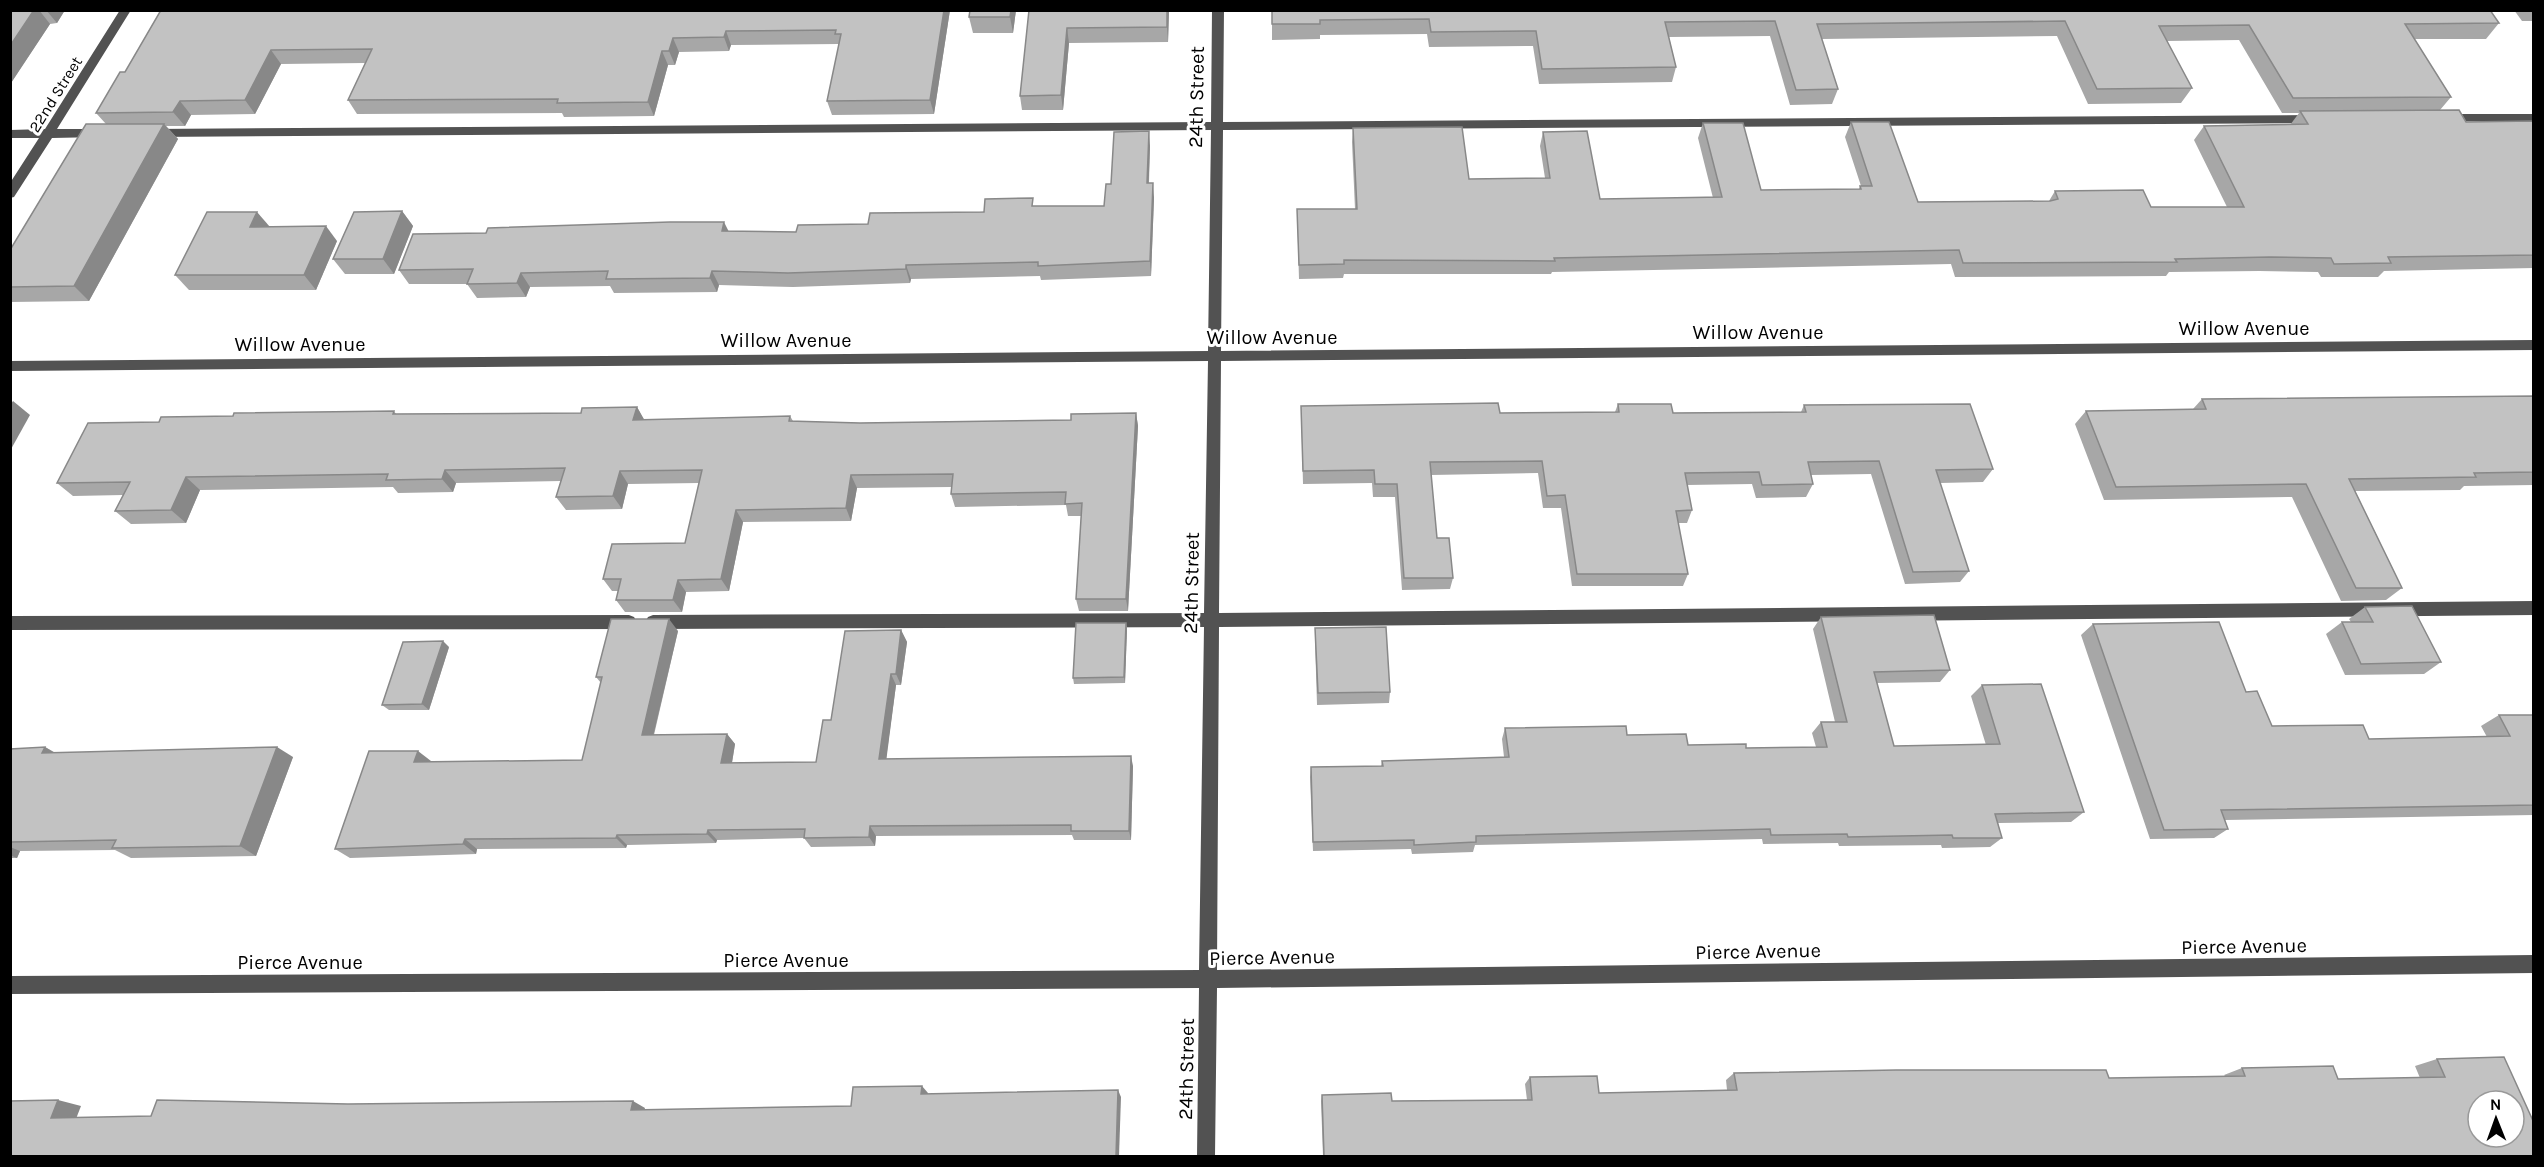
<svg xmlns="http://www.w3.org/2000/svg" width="2544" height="1167" font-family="Karla,sans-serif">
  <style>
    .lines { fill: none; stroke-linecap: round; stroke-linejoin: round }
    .minor { fill: #525252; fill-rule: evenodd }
    .wall { fill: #a7a7a7 }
    .shaded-wall { fill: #888 }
    .building { fill: #c2c2c2; stroke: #888; stroke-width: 1.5; fill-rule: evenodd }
    .labels { text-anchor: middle; stroke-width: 6; stroke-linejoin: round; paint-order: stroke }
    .far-street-label { font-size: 16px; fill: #000; stroke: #fff }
    .street-label { font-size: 20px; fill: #000; stroke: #fff }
  </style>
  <rect width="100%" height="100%" fill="#fff"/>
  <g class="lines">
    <!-- minor -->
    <g class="minor">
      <polygon points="120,10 131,10 57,129 100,129 106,133 100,137 52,138 14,197 10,198 10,183 39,138 10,138 10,130 45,129"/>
      <polygon points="1212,10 1224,10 1223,122 2314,115 2320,119 2314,123 1223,130 1221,351 2534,340 2534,350 1221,361 1219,613 2534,601 2534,615 1219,627 1217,970 2534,955 2534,973 1217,988 1215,1156 1197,1156 1199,988 10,994 10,976 1199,970 1204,627 653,629 648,627 645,622 648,617 653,615 1204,613 1208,361 10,371 10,361 1208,351 1211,130 151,137 145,133 151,129 1211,122"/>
      <polygon points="2443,114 2534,114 2534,122 2439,121 2437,118"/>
      <polygon points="629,615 634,617 637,622 634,627 629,629 10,630 10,616"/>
    </g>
  </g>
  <!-- wall -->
  <g class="wall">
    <polygon points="10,10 65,10 57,23 50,24 11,83"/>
    <polygon points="161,10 950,10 934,114 832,115 827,101 839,46 838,44 731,45 729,51 679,52 675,65 668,65 654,116 564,117 562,113 357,114 348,100 365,63 281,64 255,114 191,115 185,126 166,126 178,139 89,301 10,302 10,250 106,124 96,113 125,72"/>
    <polygon points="1016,10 1013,33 973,33 969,17"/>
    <polygon points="1029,10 1169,10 1168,42 1069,43 1063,110 1022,110 1020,96"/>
    <polygon points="1272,10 2499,23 2486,39 2414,39 2451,97 2440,110 2466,122 2534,121 2534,268 2384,271 2378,277 2321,277 2318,272 2259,271 2169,272 2166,276 1955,277 1951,264 1552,272 1551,274 1344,274 1343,278 1299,279 1297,209 1355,209 1352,142 1353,128 1469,179 1545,178 1540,146 1543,132 1600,199 1713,198 1698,138 1703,123 1761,190 1859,189 1860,186 1861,186 1845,137 1851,122 1918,202 2049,201 2055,191 2151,207 2227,207 2194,140 2204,126 2290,125 2299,113 2282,113 2239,40 2167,41 2192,88 2181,103 2088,104 2057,36 1822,39 1838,89 1832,104 1790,105 1770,36 1669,37 1676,67 1672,82 1539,84 1533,46 1429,47 1427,34 1320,35 1320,39 1272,40"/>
    <polygon points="2514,10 2534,10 2534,21 2522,21"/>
    <polygon points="1150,146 1149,183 1154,198 1151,276 1041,280 1040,276 911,279 910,283 793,287 719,285 717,292 614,293 610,286 530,287 526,297 477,298 467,284 409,284 399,270 728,231 796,232 1034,206 1104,206 1111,184"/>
    <polygon points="402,211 413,226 394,274 345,274 333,259"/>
    <polygon points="337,241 316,290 189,290 175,275"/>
    <polygon points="2534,396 2534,485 2464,486 2460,490 2355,491 2402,588 2386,600 2341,601 2292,497 2104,500 2075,424 2086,411 2193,409 2202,399"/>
    <polygon points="1618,404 1673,413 1801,412 1804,405 1993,469 1983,482 1940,483 1969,571 1960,582 1905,584 1871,474 1811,475 1813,484 1806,497 1756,498 1752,484 1687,485 1692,510 1687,523 1678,523 1688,574 1683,586 1572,586 1561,508 1543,508 1538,473 1431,475 1437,538 1453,578 1450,589 1402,590 1395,497 1373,497 1372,483 1303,484 1301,406 1500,413 1615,412"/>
    <polygon points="637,407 644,420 790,416 793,421 860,423 1071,420 1136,413 1138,426 1128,611 1079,611 1076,599 1081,516 1068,516 1066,505 955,507 951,494 951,487 857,488 851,521 743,522 729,591 686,592 682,612 625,612 616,600 618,591 612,591 603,579 685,543 699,483 628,484 622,509 566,510 556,497 561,481 456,483 453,492 398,493 393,487 200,490 186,523 131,524 115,511 123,495 73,496 57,483 159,422 233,416 394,411 396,414 581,413"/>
    <polygon points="2365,607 2441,662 2424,674 2345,675 2326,634 2342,622 2351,622 2349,619"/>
    <polygon points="1821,617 1950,670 1940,682 1877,683 1894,746 1986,745 1971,696 1982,685 2084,812 2071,822 1998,823 2002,838 1990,847 1942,848 1941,845 1839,846 1838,843 1763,844 1762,839 1475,845 1473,852 1412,854 1411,849 1313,851 1310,777 1311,767 1381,766 1382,761 1504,757 1502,739 1505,728 1627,735 1688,745 1746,748 1816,747 1812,733 1821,722 1835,722 1813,629"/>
    <polygon points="1126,623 1127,629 1125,683 1074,684 1073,678"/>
    <polygon points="2093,624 2246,692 2272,726 2369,739 2487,737 2481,726 2499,715 2534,715 2534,815 2225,820 2228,829 2214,838 2150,839 2081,635"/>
    <polygon points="1315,628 1390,692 1389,703 1317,705 1315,640"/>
    <polygon points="901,630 907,642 901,685 896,685 886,759 1133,766 1131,840 1074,840 1072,835 876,836 875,846 811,847 804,838 717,840 716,843 627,845 626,848 477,849 476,854 350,858 335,849 431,761 430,762 582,760 601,683 596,677 678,631 654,735 727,734 735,744 732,763 816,762 831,720"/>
    <polygon points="449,647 429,710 389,710 382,705"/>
    <polygon points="45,747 54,752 293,757 256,856 131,858 115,850 20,851 17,858 10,858 10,749"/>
    <polygon points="2437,1059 2534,1156 1323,1156 1321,1101 1322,1095 1392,1101 1527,1100 1525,1084 1530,1077 1599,1093 1727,1090 1726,1080 1734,1073 2109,1078 2225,1076 2224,1075 2242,1068 2338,1079 2420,1078 2415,1066"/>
  </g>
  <!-- shaded-wall -->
  <g class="shaded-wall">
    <polygon points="34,10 39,10 50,24 11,83 10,46"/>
    <polygon points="46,10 65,10 57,23"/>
    <polygon points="944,10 950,10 934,114 930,100"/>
    <polygon points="1011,10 1016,10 1013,33 1010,17"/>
    <polygon points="1167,10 1169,10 1168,42 1167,27"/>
    <polygon points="1067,28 1069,43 1063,110 1061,95"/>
    <polygon points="726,31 731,45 729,51 724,37"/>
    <polygon points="673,38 679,52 675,65 669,51"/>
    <polygon points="271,50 281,64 255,114 245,100"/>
    <polygon points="662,51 668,65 654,116 648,102"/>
    <polygon points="180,101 191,115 185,126 173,112"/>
    <polygon points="164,124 178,139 89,301 74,286"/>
    <polygon points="1149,131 1150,146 1148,198 1147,183"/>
    <polygon points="1153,183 1154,198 1151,276 1150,261"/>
    <polygon points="402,211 413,226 394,274 383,259"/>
    <polygon points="257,212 270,227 250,227"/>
    <polygon points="724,222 731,236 722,231"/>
    <polygon points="326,226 337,241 316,290 304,275"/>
    <polygon points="906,265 911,279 910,283 906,269"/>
    <polygon points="712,271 719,285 717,292 710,278"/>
    <polygon points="521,273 530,287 526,297 517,283"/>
    <polygon points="13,401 30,415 10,451 10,405"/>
    <polygon points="637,407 645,421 633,420"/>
    <polygon points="1136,413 1138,426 1128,611 1126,599"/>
    <polygon points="445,470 456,483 453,492 442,479"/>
    <polygon points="620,471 628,484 622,509 613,496"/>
    <polygon points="851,475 857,488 851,521 846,508"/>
    <polygon points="186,477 200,490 186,523 171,510"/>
    <polygon points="736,510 743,522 729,591 721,579"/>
    <polygon points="678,580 686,592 682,612 673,600"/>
    <polygon points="669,619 678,631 651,745 642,735"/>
    <polygon points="1126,623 1127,629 1125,683 1124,677"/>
    <polygon points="901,630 907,642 901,685 896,674"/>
    <polygon points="443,641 449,647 429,710 422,704"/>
    <polygon points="891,674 896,685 885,770 879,759"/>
    <polygon points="727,734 735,744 730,774 721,763"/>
    <polygon points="45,747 63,758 42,753"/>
    <polygon points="277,747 293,757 256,856 240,846"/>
    <polygon points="418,751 431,761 427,772 414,762"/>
    <polygon points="1131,756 1133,766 1131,840 1129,831"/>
    <polygon points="870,826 876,836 875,846 869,837"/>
    <polygon points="708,830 717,840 716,843 707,834"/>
    <polygon points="617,835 627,845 626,848 616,838"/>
    <polygon points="465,839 477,849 476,854 463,844"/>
    <polygon points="10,847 20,851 17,858 10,855"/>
    <polygon points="922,1086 928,1093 927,1100 921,1094"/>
    <polygon points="1118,1090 1121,1097 1119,1156 1116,1156"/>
    <polygon points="58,1100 81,1106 74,1124 51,1118"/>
    <polygon points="633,1101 645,1108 643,1116 631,1110"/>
  </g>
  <!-- building -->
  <g class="building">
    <polygon points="10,10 34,10 10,46"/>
    <polygon points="161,10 944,10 930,100 827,101 841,34 835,34 836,30 726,31 724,37 673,38 669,51 662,51 648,102 557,103 558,99 348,100 372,49 271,50 245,100 180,101 173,112 96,113 120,72 125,72"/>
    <polygon points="970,10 1011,10 1010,17 969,17"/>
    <polygon points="1029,10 1167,10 1167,27 1067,28 1061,95 1020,96"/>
    <polygon points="1272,10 2490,10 2499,23 2405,24 2451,97 2293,98 2249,25 2159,26 2192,88 2097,89 2065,21 1817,24 1838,89 1796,90 1775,21 1665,22 1676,67 1542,69 1536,31 1431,32 1429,19 1320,20 1320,24 1272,24"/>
    <polygon points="2459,110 2466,122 2534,121 2534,255 2388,257 2391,263 2334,264 2331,258 2270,257 2175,259 2177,262 1963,263 1959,250 1554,258 1555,261 1344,260 1344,264 1299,265 1297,209 1357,209 1353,128 1462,127 1469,179 1550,178 1543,132 1587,131 1600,199 1722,197 1703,123 1743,123 1761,190 1861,189 1860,186 1872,186 1851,122 1889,122 1918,202 2050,201 2058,199 2055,191 2143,190 2151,207 2244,207 2204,126 2308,124 2300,111"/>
    <polygon points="86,124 164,124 74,286 10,287 10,250"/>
    <polygon points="1149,131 1147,183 1153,183 1150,261 1038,266 1038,262 906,265 906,269 788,273 712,271 710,278 606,279 608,271 521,273 517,283 467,284 473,269 399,270 413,234 486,233 488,228 670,222 724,222 722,231 796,232 798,225 868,224 870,213 984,212 985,199 1033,198 1032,206 1104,206 1106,184 1111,184 1114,132"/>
    <polygon points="402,211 383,259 333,259 354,212"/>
    <polygon points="207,212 257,212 250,227 326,226 304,275 175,275"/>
    <polygon points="2534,396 2534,472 2474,473 2476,477 2349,479 2402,588 2356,588 2306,484 2116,487 2086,411 2206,409 2202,399"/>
    <polygon points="1498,403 1500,413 1619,412 1618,404 1671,404 1673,413 1806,412 1804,405 1970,404 1993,469 1936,470 1969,571 1913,572 1879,461 1808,462 1813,484 1762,485 1759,472 1685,473 1692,510 1676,511 1688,574 1577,574 1565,495 1547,496 1542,461 1430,462 1437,538 1449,538 1453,578 1404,578 1397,484 1375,484 1374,470 1303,471 1301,406"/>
    <polygon points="637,407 633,420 790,416 789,421 860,423 1071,420 1071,414 1136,413 1126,599 1076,599 1082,503 1065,504 1066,492 951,494 953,474 851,475 846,508 736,510 721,579 678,580 673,600 616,600 621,579 603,579 612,544 685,543 702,470 620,471 613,496 556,497 565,468 445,470 442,479 386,480 388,474 186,477 171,510 115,511 130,482 57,483 88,423 159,422 161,417 233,416 234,413 394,411 393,414 581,413 582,408"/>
    <polygon points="2412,606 2441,662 2361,664 2342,622 2373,622 2365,607"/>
    <polygon points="1934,615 1950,670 1874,672 1894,746 2000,744 1982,685 2041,684 2084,812 1995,814 2002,838 1953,838 1952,835 1848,837 1847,834 1771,835 1770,829 1476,836 1476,842 1414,845 1414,840 1313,842 1311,767 1383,766 1382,761 1509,757 1505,728 1626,726 1627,735 1686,734 1688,745 1746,744 1746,748 1827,747 1821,722 1847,722 1821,617"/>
    <polygon points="611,619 669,619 642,735 727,734 721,763 816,762 823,720 831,720 845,631 901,630 896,674 891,674 879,759 1131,756 1129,831 1071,831 1071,825 870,826 869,837 804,838 805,829 708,830 707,834 617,835 616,838 465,839 463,844 335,849 369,751 418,751 414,762 582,760 602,677 596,677"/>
    <polygon points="2219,622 2246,692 2257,691 2272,726 2363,725 2369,739 2510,736 2499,715 2534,715 2534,805 2221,810 2228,829 2164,830 2093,624"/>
    <polygon points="1076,623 1126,623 1124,677 1073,678"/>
    <polygon points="1386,627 1390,692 1318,693 1315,628"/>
    <polygon points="443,641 422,704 382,705 403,642"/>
    <polygon points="45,747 42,753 277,747 240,846 112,848 116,840 10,842 10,749"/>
    <path d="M2504 1057 2534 1123V1156H1324L1322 1095 1391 1093 1392 1101 1532 1100 1530 1077 1597 1076 1599 1093 1737 1090 1734 1073 1896 1070H2106L2109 1078 2245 1076 2242 1068 2333 1066 2338 1079 2445 1077 2437 1059ZM2478 1101H2514V1137H2478Z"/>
    <polygon points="922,1086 921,1094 1118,1090 1116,1156 10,1156 10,1101 58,1100 51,1118 151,1116 157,1100 348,1104 633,1101 631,1110 851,1106 853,1087"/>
  </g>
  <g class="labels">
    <!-- far-street labels -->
    <g class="far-street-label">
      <text transform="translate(55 94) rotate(-58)" y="6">22nd Street</text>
    </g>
    <!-- street labels -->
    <g class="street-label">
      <text transform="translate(1196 97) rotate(-89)" y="7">24th Street</text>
      <text x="2244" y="335">Willow Avenue</text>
      <text x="1758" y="339">Willow Avenue</text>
      <text x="1272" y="344">Willow Avenue</text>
      <text x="786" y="347">Willow Avenue</text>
      <text x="300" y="351">Willow Avenue</text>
      <text transform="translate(1191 583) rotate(-89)" y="7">24th Street</text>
      <text transform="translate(2244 946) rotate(-1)" y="7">Pierce Avenue</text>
      <text transform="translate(1758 951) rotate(-1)" y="7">Pierce Avenue</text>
      <text transform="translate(1272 957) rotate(-1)" y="7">Pierce Avenue</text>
      <text x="786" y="967">Pierce Avenue</text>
      <text x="300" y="969">Pierce Avenue</text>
      <text transform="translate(1186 1069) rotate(-89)" y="7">24th Street</text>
    </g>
  </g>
  <!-- border -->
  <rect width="2544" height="1167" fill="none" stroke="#000000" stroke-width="24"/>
  <!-- north arrow -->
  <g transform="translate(2496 1119) rotate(359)"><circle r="28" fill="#ffffff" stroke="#999999" stroke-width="1.5"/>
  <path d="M0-4.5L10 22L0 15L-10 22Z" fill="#000000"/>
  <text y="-9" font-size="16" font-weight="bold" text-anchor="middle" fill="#000000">N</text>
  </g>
</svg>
